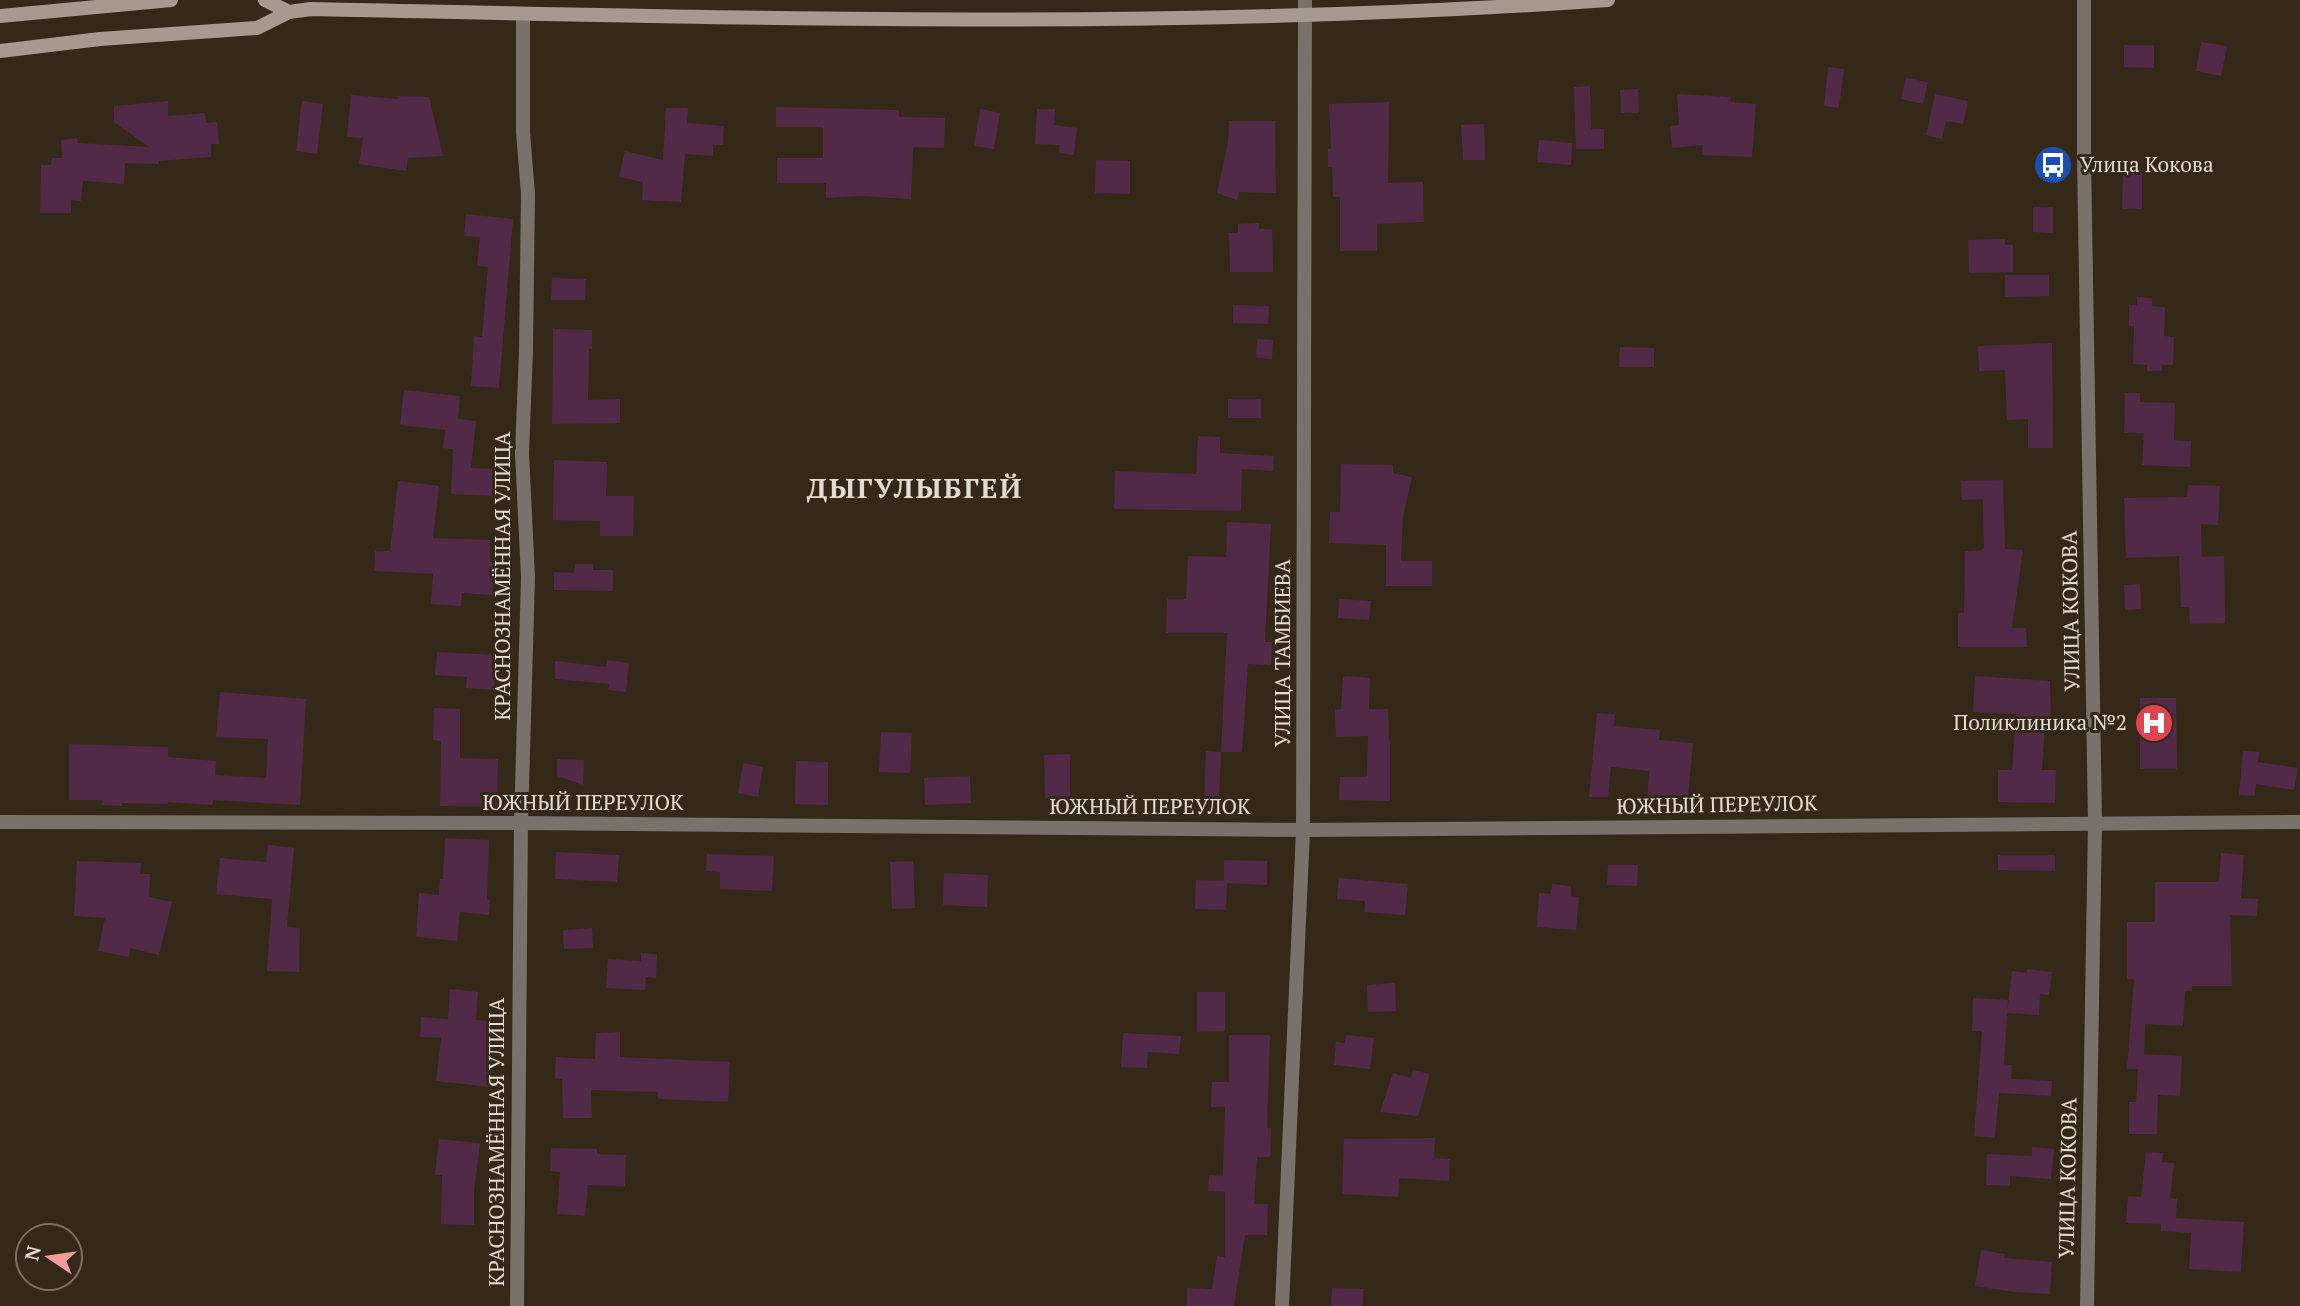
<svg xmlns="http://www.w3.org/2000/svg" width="2300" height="1306" font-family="'PT Serif',serif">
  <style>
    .building { fill: #512a48 }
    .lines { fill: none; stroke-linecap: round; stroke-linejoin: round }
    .minor { stroke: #7a716b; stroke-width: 14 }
    .secondary { stroke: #a6998f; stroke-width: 14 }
    .labels { text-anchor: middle; stroke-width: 6; stroke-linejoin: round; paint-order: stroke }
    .poi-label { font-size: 21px; fill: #e4dcd2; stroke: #342819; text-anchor: start }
    .street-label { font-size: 21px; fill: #e4dcd2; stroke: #342819 }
    .district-label { font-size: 28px; font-weight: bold; letter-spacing: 2px; fill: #e4dcd2; stroke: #342819 }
  </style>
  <rect width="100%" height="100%" fill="#342819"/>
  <!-- building -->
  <g class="building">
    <polygon points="2201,42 2227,46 2221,76 2196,71"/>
    <polygon points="2124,45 2154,45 2154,68 2124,67"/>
    <polygon points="1828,67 1844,69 1839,108 1824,106"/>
    <polygon points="1906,78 1928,82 1923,104 1901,99"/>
    <polygon points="1590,86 1591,129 1604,129 1604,149 1576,149 1574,87"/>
    <polygon points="1638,89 1639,113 1621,113 1620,90"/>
    <polygon points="1677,94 1731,97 1730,102 1756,104 1752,157 1702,155 1703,145 1672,148 1670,126 1679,125"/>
    <polygon points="1935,94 1968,101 1963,124 1946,121 1942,139 1926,135"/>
    <polygon points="351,95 398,99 397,96 429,97 443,156 408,158 406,171 359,164 363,138 347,137"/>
    <polygon points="168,101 168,116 205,113 206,123 217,122 219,144 211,144 211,157 159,161 159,164 125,163 124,184 83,181 81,201 71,200 71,213 40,213 41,165 51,165 52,158 62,158 61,140 77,138 78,143 149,147 114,122 114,106"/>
    <polygon points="302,101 323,104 317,154 296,151"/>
    <polygon points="1389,102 1388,183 1423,182 1424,222 1377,224 1377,251 1340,251 1340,197 1333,197 1332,167 1328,167 1328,149 1331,149 1329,104"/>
    <polygon points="776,107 899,110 899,117 945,118 944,148 913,147 911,199 859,196 826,198 826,183 777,183 777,158 823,158 823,127 776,127"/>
    <polygon points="666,108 688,108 687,123 724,126 723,145 713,145 713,156 685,154 681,202 642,200 643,182 619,177 625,151 663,160"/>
    <polygon points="980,109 1000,113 994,149 974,146"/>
    <polygon points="1037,109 1055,109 1054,125 1077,128 1074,155 1059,153 1060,145 1035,144"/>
    <polygon points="1229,121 1275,121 1276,193 1239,192 1237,200 1217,193 1228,142"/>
    <polygon points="1484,124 1485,160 1463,160 1461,125"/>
    <polygon points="1539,140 1572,143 1571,165 1537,162"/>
    <polygon points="1096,160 1130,161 1130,194 1095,193"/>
    <polygon points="2123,173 2142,173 2142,209 2122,209"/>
    <polygon points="2033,207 2053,207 2053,233 2033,232"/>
    <polygon points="466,214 513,219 499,388 471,386 474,336 482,337 488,267 477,266 480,237 464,236"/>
    <polygon points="1259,223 1259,229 1272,229 1273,272 1230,272 1229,233 1238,233 1238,224"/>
    <polygon points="2005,239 2005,245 2013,245 2013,272 1969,273 1968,240"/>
    <polygon points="2005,275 2049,275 2049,296 2005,297"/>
    <polygon points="552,278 586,279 585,300 551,300"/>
    <polygon points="2137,297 2152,298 2152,306 2165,307 2164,336 2174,337 2173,365 2162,365 2162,371 2147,371 2147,365 2133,364 2134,326 2129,326 2129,305 2137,305"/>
    <polygon points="1233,305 1269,306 1268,324 1233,323"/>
    <polygon points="553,329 592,330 592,349 589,349 588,400 620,399 620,423 552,424"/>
    <polygon points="1257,339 1273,340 1272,359 1256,358"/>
    <polygon points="2052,343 2053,448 2028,448 2028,419 2007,420 2005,370 1979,371 1978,346"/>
    <polygon points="1620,347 1654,348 1654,367 1619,367"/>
    <polygon points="404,390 460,396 458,419 476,421 471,468 498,469 496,496 451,494 453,449 443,448 445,430 400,425"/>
    <polygon points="2125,393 2140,393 2140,402 2175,403 2174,440 2191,441 2190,467 2142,465 2144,433 2124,433"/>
    <rect x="1228" y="399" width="33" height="19"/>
    <polygon points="1198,436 1220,437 1220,453 1274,456 1273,471 1242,469 1241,511 1114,509 1115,471 1196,474"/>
    <polygon points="554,460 607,462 606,496 634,496 633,536 600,536 600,521 553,520"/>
    <polygon points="1341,464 1393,465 1393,473 1412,477 1403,516 1401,561 1432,561 1432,586 1386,586 1386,545 1329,543 1330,512 1340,512"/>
    <polygon points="2003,480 2005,549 2023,550 2012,628 2026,628 2027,647 1958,647 1958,613 1964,613 1965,551 1982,550 1984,548 1983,499 1962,500 1961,481"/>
    <polygon points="398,481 439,486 433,538 490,540 490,562 494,562 492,595 462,593 461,606 431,604 433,574 374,571 375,551 390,551"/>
    <polygon points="2188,485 2220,486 2218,525 2201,524 2202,557 2224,556 2225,623 2190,624 2189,607 2181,607 2179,556 2126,558 2124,498 2187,497"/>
    <polygon points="1227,522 1271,524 1265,642 1272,642 1271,665 1248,664 1242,752 1221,752 1227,633 1166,633 1167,599 1186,599 1188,556 1226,557"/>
    <polygon points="575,564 593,564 593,570 613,570 613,591 554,590 554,572 574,573"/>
    <polygon points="2140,584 2141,609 2125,610 2124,585"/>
    <polygon points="1339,599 1371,601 1369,620 1338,618"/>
    <polygon points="437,652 495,655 494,690 466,688 467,677 435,675"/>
    <polygon points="607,660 629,663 626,692 608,690 609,684 555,679 555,661 606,667"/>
    <polygon points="1347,676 1370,678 1369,709 1388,709 1389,741 1390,741 1390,801 1339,800 1340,777 1367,777 1368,736 1336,737 1335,710 1341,709 1343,677"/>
    <polygon points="1975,676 2050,681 2051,721 2045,721 2042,770 2056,770 2055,803 1998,802 1998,770 2012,770 2016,714 1973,712"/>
    <polygon points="220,692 306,699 300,805 213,800 212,805 168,802 168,804 122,803 122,806 102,805 102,800 69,800 69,744 168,747 168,757 216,761 215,775 266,778 268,739 216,737"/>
    <polygon points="2140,698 2176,698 2177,769 2140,769"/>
    <polygon points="434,708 460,709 460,758 498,759 497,807 440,806 441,741 433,740"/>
    <polygon points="1597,713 1615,714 1614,726 1660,730 1659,740 1693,743 1687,806 1647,802 1649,771 1611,767 1608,797 1589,797"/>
    <polygon points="881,732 912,733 910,773 879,772"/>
    <polygon points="1206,751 1221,752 1219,798 1204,798"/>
    <polygon points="2243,751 2259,752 2258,762 2298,768 2294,790 2256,784 2255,796 2239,795"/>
    <polygon points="1070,754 1070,798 1045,798 1044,755"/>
    <polygon points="557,759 584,760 583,785 557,776"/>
    <polygon points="796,761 828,762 828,805 795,804"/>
    <polygon points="743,763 763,767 758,797 738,793"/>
    <polygon points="970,776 971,803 925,805 924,778"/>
    <polygon points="445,838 489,840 487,899 490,900 489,915 460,912 457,941 416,937 419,893 439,895 440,879 443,879"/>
    <polygon points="268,845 294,848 287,927 300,928 299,972 267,971 272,899 216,894 220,858 266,862"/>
    <polygon points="556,852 619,855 617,882 555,879"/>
    <polygon points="2221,853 2244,855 2241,898 2258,899 2257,916 2230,915 2232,986 2192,986 2192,991 2185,991 2183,1026 2145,1024 2144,1054 2182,1056 2180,1096 2158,1095 2157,1134 2129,1134 2129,1102 2136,1102 2138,1069 2127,1069 2134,979 2127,979 2127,922 2155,922 2155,882 2219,882"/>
    <polygon points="707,854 774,856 772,891 720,889 720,872 706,871"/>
    <polygon points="1998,855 2055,855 2055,871 1998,870"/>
    <polygon points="1224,860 1267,861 1267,885 1227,883 1226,910 1195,909 1196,880 1224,881"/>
    <polygon points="77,861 141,863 140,874 150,874 149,897 172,902 159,955 130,948 129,957 98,951 105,918 74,916"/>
    <polygon points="913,861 915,908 892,909 890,862"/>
    <polygon points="1608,865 1638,865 1637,886 1607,885"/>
    <polygon points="944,873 988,875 987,907 943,905"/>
    <polygon points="1339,878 1408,884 1405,915 1364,912 1365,901 1337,899"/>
    <polygon points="1552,884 1571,886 1571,896 1579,897 1576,930 1537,927 1539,893 1551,894"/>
    <polygon points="592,928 593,948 564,949 563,930"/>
    <polygon points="641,953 657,954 656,978 646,977 645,990 606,988 608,959 641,961"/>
    <polygon points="2027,969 2052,972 2049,995 2040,994 2039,1015 2007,1013 2012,971 2027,973"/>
    <polygon points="1395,983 1396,1011 1368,1012 1367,985"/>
    <polygon points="450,989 478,992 476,1020 492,1021 489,1067 493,1067 491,1087 436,1081 441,1038 420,1037 421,1017 448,1019"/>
    <polygon points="1197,992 1225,992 1225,1031 1197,1032"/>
    <polygon points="1973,998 2008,1000 2004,1064 2012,1065 2011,1079 2052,1081 2051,1096 1999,1093 1995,1138 1974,1136 1982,1031 1972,1031"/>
    <polygon points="620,1032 620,1057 730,1062 728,1102 658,1099 658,1092 591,1090 592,1118 563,1118 562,1079 555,1078 556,1057 595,1059 596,1033"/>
    <polygon points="1123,1033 1181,1036 1179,1054 1148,1052 1147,1068 1121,1067"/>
    <polygon points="1229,1035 1270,1035 1267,1128 1271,1128 1270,1157 1257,1157 1254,1204 1268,1204 1267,1235 1245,1235 1234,1306 1187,1306 1187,1288 1212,1289 1217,1256 1225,1257 1225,1192 1208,1191 1209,1175 1223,1176 1225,1107 1211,1107 1212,1082 1229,1082"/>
    <polygon points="1346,1035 1374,1038 1370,1069 1334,1065 1336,1042 1345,1043"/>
    <polygon points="1413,1070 1430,1074 1418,1116 1380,1112 1393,1073 1411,1078"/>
    <polygon points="1435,1138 1434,1158 1450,1159 1449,1181 1399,1178 1398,1197 1342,1194 1344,1139"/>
    <polygon points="439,1139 480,1143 474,1191 474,1225 441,1224 442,1175 435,1175"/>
    <polygon points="2032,1147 2054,1149 2051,1179 2010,1176 2010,1186 1986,1185 1987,1154 2032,1156"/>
    <polygon points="551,1148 597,1149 597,1154 626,1155 625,1186 588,1185 585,1216 557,1214 560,1172 550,1171"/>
    <polygon points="2146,1152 2163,1153 2162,1162 2174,1163 2170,1198 2177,1199 2176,1218 2244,1222 2241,1272 2189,1269 2191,1233 2161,1231 2161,1224 2126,1223 2128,1196 2141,1197"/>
    <polygon points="1981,1250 2005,1254 2004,1258 2052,1262 2050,1294 2014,1292 1975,1286"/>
    <polygon points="1332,1288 1363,1289 1363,1306 1331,1306"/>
  </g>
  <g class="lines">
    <!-- minor -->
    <g class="minor">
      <polyline points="2084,0 2084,157 2095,822 2087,1306"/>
      <polyline points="0,822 521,823 1303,830 2300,822"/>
      <polyline points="517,1306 521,823 528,577 522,453 526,351 528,194 523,132 523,14"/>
      <polyline points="1282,1306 1303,830 1305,0"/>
    </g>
    <!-- secondary -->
    <g class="secondary">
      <polyline points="265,0 289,12"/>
      <polyline points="0,16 171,0"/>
      <path d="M0 51 100 39 257 28 289 12 311 9C743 18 1176 31 1608 0"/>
    </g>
  </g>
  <!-- icons -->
  <defs>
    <symbol id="bus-disc" viewBox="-11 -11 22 22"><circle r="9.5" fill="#1a4fb4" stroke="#342819"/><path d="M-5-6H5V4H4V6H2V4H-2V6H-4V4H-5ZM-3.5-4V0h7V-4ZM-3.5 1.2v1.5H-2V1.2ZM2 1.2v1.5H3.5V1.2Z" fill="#fff"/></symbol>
    <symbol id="hospital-disc" viewBox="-11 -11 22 22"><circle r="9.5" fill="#e0444e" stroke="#342819"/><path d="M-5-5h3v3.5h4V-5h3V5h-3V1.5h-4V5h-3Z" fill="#fff"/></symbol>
  </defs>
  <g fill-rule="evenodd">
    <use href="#bus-disc" x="2031" y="143" width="44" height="44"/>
    <use href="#hospital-disc" x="2132" y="701" width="44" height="44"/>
  </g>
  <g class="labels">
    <!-- poi labels -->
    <g class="poi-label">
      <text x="2080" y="172">Улица Кокова</text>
      <text x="2127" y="730" text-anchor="end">Поликлиника №2</text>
    </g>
    <!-- street labels -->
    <g class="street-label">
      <text transform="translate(503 576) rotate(-90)" y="7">КРАСНОЗНАМЁННАЯ УЛИЦА</text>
      <text transform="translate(2071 611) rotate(-91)" y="7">УЛИЦА КОКОВА</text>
      <text transform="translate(1283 653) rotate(-90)" y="7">УЛИЦА ТАМБИЕВА</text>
      <text x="583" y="810">ЮЖНЫЙ ПЕРЕУЛОК</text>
      <text transform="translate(1717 805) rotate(-1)" y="7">ЮЖНЫЙ ПЕРЕУЛОК</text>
      <text x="1150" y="814">ЮЖНЫЙ ПЕРЕУЛОК</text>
      <text transform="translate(497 1142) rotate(-90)" y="7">КРАСНОЗНАМЁННАЯ УЛИЦА</text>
      <text transform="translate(2068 1178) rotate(-89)" y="7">УЛИЦА КОКОВА</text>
    </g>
    <!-- district labels -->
    <g class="district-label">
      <text x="915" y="498">ДЫГУЛЫБГЕЙ</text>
    </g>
  </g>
  <!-- north arrow -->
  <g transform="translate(49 1257) rotate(283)"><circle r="33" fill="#342819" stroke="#7a7063" stroke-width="2"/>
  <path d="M0-5L12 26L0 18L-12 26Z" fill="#f59b9a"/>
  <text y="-10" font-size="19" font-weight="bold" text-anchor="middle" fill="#e4dcd2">N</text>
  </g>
</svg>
